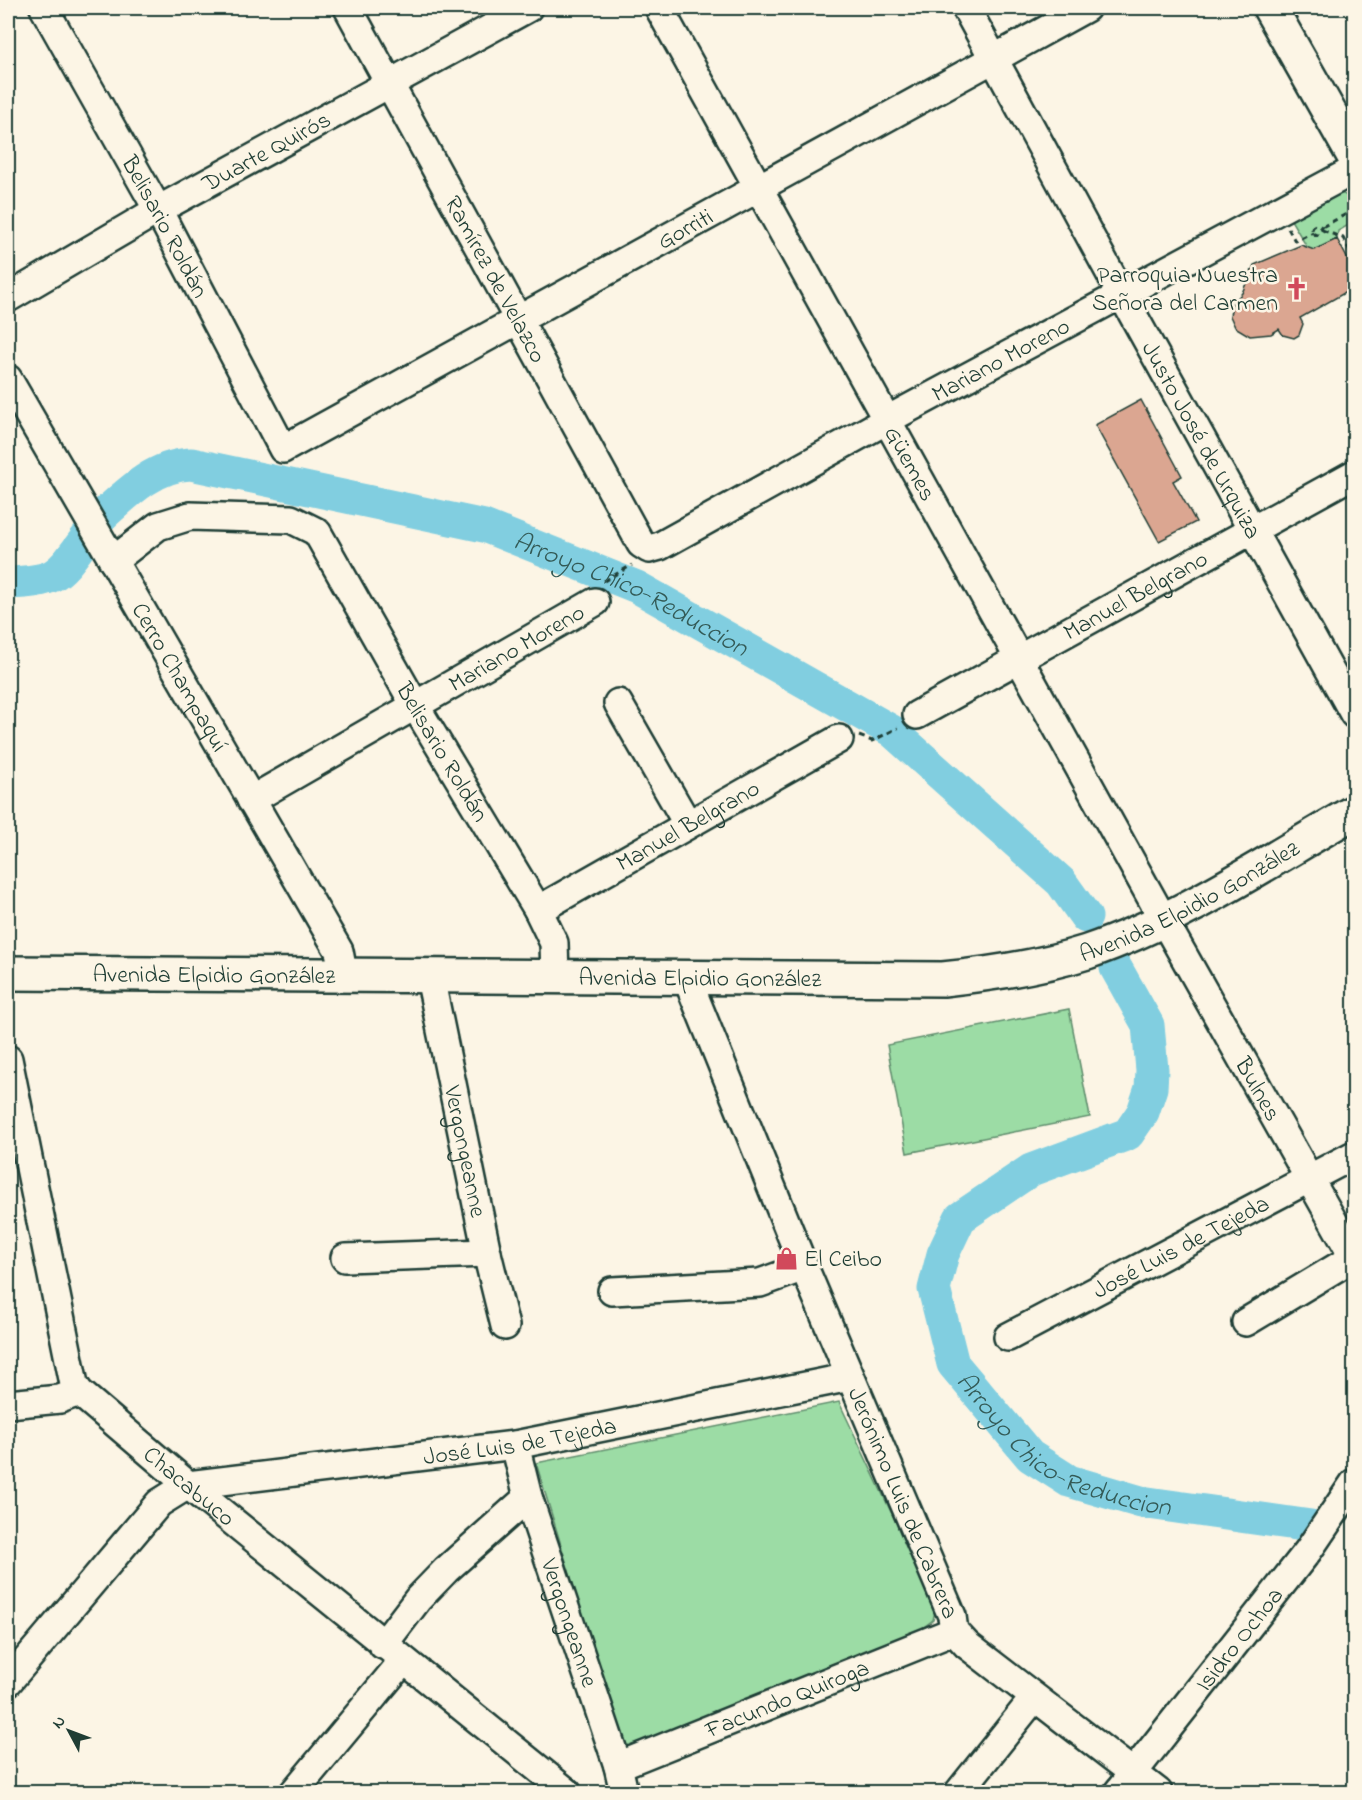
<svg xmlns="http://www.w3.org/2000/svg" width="1362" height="1800" viewBox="0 0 1362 1800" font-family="'Indie Flower',sans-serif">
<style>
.green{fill:#9cdca5;stroke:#5e8c6c;stroke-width:1.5}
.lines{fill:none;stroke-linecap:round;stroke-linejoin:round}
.river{stroke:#81cee0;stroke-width:33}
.building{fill:#dba691;stroke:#1f3d34;stroke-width:1.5}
.minor-casing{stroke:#1f3d34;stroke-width:32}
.major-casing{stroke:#1f3d34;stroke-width:38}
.path{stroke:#1f3d34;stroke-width:3;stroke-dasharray:6 4.5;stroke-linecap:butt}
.minor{stroke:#fcf5e5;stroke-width:27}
.major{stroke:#fcf5e5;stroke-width:33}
.labels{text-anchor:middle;stroke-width:5;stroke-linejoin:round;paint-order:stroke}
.street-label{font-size:24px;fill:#1f3d34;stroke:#fcf5e5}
.poi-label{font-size:24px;fill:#1f3d34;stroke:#fcf5e5;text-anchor:end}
.water-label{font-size:26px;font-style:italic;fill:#335a56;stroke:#fcf5e5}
</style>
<rect width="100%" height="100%" fill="#fcf5e5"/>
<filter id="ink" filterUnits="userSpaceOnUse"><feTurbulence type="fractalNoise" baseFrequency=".0167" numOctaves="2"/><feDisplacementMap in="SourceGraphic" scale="12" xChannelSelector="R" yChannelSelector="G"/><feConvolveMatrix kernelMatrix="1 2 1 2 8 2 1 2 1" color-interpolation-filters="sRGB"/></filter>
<g filter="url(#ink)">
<!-- green -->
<path class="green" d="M1341 193C1355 198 1354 208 1354 222L1338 231 1337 239 1325 245 1326 248H1317L1316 254 1308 249 1291 220Z
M1069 1009 1090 1117 907 1153 887 1045Z
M839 1402 936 1607 933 1620 921 1629 625 1755 536 1463Z"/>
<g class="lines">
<!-- river -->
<g class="river">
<path id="s1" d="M102 516C127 493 155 465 191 464L484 526 637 587 892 731 1061 882 1086 917"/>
<path d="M8 583C57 581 57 577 86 538"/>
<path id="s2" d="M1116 968 1148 1025 1152 1070 1151 1088 1143 1112 1128 1134 1031 1170 960 1218 943 1254 934 1289 953 1364 1030 1456 1069 1481 1141 1502 1311 1526"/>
</g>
</g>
<!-- building -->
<path class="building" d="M1337 239 1354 271V284L1348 287 1346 292 1300 318 1303 324 1299 335 1294 338 1283 335 1279 329 1271 334 1250 336 1235 327 1230 316 1232 304 1242 293 1254 265 1301 245 1314 250Z
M1141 400 1182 476 1173 481 1196 522 1159 541 1095 425Z"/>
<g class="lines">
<defs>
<g id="minor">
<path id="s3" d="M44 8 158 210 283 449 1086 8"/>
<path id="s4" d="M348 8 641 544 649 549 660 546 887 420 1354 170"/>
<path id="s5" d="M659 8 1163 919 1354 1258"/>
<path id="s6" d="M966 8 1122 295 1354 714"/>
<path id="s7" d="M8 298 158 210 528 8"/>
<path id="s8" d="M8 379 339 951 344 977"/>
<path id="s9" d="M113 561 158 526 190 516 291 519 317 532 416 707 538 910 554 943 555 976"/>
<path d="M618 703 687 823"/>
<path id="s10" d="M917 715 1354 474"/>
<path id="s11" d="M251 800 595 602"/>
<path id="s12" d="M538 910 839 739"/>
<path id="s13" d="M686 976 804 1267 952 1616 954 1631 967 1645 1158 1792"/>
<path id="s14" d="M430 977 487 1253 505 1326"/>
<path id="s15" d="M8 1059 74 1384 79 1392 188 1485 567 1792"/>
<path d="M345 1258 487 1253"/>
<path d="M612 1291 760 1283 804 1267"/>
<path d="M1246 1322 1354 1257"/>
<path id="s16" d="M1008 1337 1354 1155"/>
<path d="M8 1404 60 1399 79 1392"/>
<path id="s17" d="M515 1445 528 1497 618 1766 624 1792"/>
<path d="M383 1645 418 1599 446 1570 528 1497"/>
<path id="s18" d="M8 1682 159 1503 188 1485 515 1445 850 1377"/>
<path id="s19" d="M618 1766 954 1631"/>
<path d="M294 1792 403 1661"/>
<path d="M959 1792 1034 1698"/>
<path id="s20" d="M1118 1792 1308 1551 1354 1483"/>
</g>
<g id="major">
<path d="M1270 8 1354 156"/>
<path id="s21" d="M8 973 943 979C991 974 1040 967 1087 952 1181 920 1268 861 1354 812"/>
</g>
</defs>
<!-- minor casing -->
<use href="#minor" class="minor-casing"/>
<!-- major casing -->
<use href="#major" class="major-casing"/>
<!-- path -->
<path class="path" d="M1312 230a5 5 0 1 1 10 0a5 5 0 1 1-10 0Z
M1322 227 1354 210
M1288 228 1295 241 1313 232
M1322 230 1343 238 1354 258 1349 262
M604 581 632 565
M859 736 872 741 898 728"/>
<!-- minor -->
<use href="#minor" class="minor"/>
<!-- major -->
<use href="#major" class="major"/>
</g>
</g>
<!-- icons -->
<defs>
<symbol id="church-bare" viewBox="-9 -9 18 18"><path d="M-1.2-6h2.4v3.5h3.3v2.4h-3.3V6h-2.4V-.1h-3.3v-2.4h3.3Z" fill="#d1495b" stroke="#fcf5e5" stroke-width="2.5" paint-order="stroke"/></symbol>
<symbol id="shop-bare" viewBox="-9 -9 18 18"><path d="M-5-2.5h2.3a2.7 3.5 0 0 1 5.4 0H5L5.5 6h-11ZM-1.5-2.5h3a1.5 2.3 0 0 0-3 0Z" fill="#d1495b" stroke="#fcf5e5" stroke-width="2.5" paint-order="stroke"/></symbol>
</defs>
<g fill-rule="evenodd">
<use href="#church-bare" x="1280" y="272" width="33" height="33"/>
<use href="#shop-bare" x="770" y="1242" width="33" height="33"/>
</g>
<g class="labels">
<!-- street labels -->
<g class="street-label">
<text dy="8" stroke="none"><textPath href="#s7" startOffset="297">Duarte Quirós</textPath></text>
<text dy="8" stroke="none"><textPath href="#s3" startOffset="250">Belisario Roldán</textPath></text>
<text dy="8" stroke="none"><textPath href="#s3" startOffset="960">Gorriti</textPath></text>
<text dy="8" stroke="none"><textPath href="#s4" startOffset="309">Ramírez de Velazco</textPath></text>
<text dy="8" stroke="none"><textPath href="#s4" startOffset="1020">Mariano Moreno</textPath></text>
<text dy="8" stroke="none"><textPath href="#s6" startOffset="492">Justo José de Urquiza</textPath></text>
<text dy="8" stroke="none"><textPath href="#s5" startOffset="520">Güemes</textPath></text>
<text dy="8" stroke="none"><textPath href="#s10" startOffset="249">Manuel Belgrano</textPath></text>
<text dy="8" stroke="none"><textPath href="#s11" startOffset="306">Mariano Moreno</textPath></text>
<text dy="8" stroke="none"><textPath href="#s8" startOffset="344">Cerro Champaquí</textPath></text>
<text dy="8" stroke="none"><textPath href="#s9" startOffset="474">Belisario Roldán</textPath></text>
<text dy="8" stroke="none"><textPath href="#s12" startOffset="172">Manuel Belgrano</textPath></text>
<text dy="8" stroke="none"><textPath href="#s21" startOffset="1196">Avenida Elpidio González</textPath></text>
<text dy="8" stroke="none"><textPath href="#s21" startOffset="206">Avenida Elpidio González</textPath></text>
<text dy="8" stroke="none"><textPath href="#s21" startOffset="692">Avenida Elpidio González</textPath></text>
<text dy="8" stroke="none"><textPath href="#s5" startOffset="1236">Bulnes</textPath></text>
<text dy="8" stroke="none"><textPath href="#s14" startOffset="178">Vergongeanne</textPath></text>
<text dy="8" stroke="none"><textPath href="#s16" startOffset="195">José Luis de Tejeda</textPath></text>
<text dy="8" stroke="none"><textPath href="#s18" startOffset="603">José Luis de Tejeda</textPath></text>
<text dy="8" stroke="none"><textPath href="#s15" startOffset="486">Chacabuco</textPath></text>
<text dy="8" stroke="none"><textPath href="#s13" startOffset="570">Jerónimo Luis de Cabrera</textPath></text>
<text dy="8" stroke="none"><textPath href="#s17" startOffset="186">Vergongeanne</textPath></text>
<text dy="8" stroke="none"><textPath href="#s20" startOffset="195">Isidro Ochoa</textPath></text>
<text dy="8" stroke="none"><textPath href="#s19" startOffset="182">Facundo Quiroga</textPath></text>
</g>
<!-- poi labels -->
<g class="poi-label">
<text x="1278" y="282">Parroquia Nuestra<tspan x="1278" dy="28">Señora del Carmen</tspan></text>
<text x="804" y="1266" text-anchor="start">El Ceibo</text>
</g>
<!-- water labels -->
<g class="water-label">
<text dy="9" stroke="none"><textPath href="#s1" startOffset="567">Arroyo Chico-Reduccion</textPath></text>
<text dy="9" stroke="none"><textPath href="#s2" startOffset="666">Arroyo Chico-Reduccion</textPath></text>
</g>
</g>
<!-- margin -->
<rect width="1362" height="1800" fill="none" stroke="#fcf5e5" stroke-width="30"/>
<rect x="15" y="15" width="1332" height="1770" fill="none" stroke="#1f3d34" stroke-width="2" filter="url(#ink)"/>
<!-- north arrow -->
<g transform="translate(69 1731) rotate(311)" stroke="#fcf5e5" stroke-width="4.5" paint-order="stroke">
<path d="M0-4.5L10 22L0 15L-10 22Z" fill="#1f3d34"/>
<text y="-9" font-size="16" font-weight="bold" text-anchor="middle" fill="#1f3d34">N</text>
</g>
</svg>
